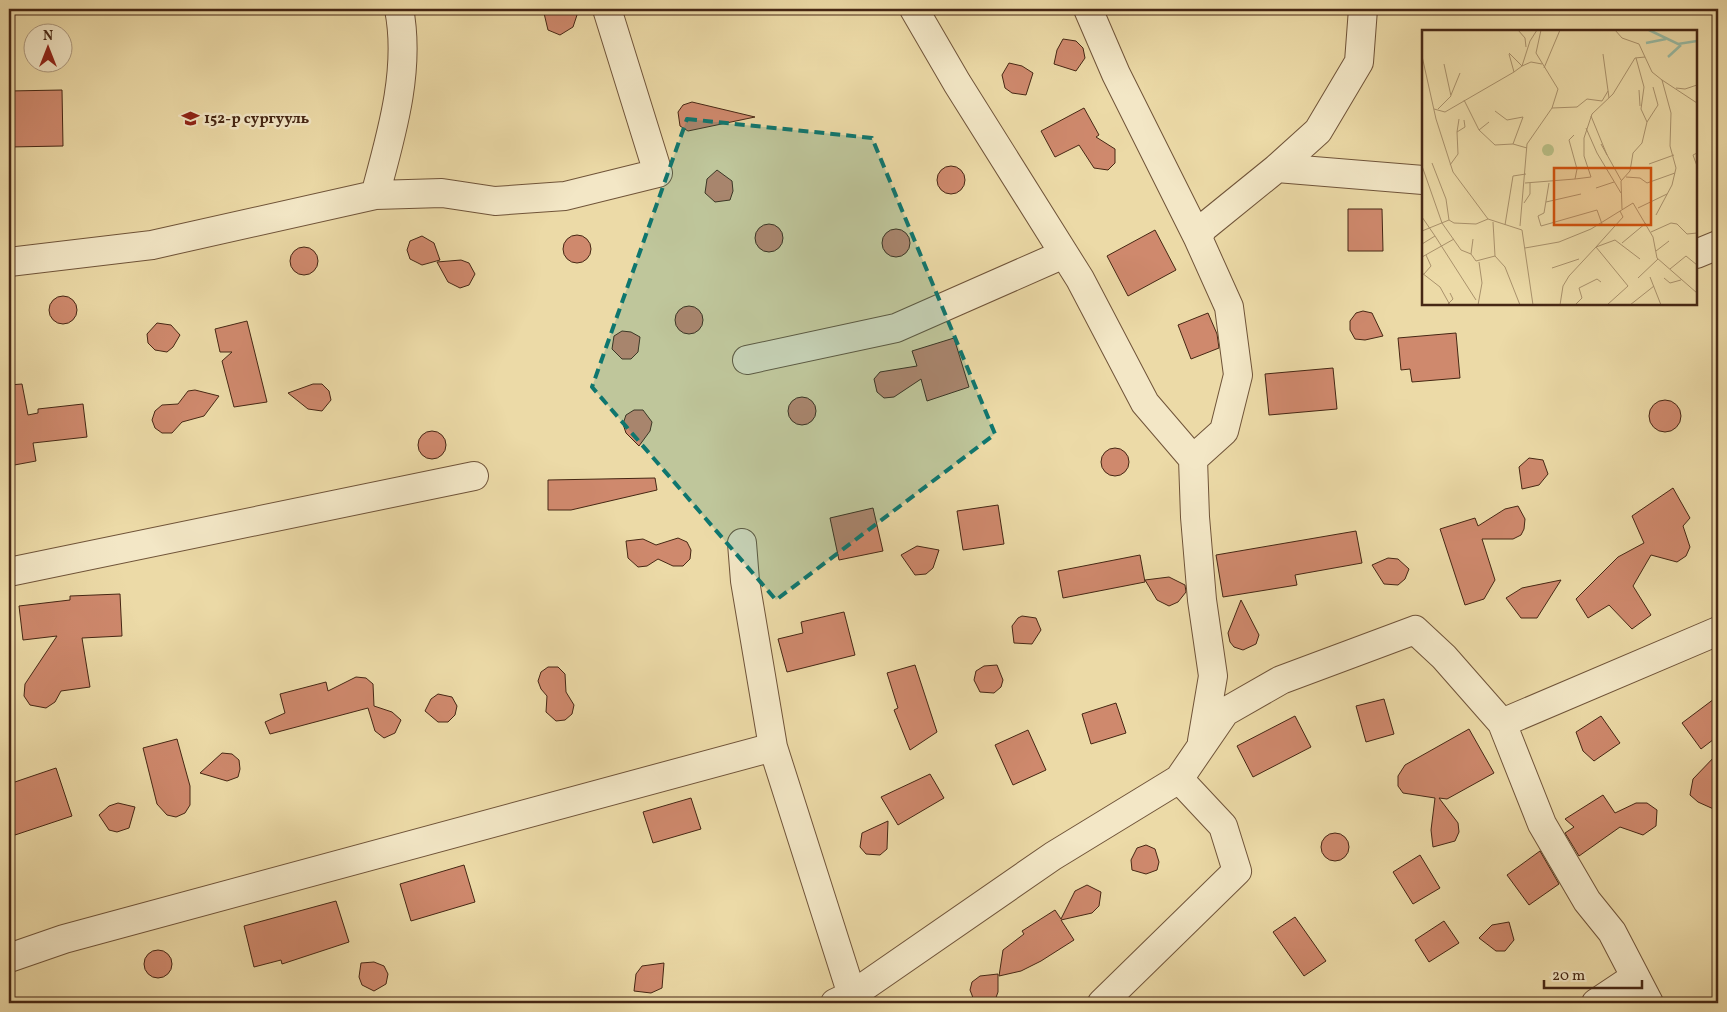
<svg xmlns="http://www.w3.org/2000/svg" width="1727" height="1012" viewBox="0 0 1727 1012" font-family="Vollkorn,serif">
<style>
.building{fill:#cf896d;stroke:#462714}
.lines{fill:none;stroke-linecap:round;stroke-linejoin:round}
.street-casing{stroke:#705439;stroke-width:30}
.street{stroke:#f3e7c6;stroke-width:28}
.marked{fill:#0f766e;fill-opacity:0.2;stroke:#0f766e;stroke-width:4;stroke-dasharray:10 6;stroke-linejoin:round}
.labels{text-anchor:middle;stroke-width:5;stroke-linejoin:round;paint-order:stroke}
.poi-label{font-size:15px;font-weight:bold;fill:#462714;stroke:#f3e7c6;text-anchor:start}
.inset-river{fill:none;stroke:#99bba4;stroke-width:2.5}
.inset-road{fill:none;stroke:#aa926c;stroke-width:1}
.view{fill:#d0520d;fill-opacity:0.15;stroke:#d0520d;stroke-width:2.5}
.inset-edge{fill:none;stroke:#462714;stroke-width:2.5}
</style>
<rect width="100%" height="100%" fill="#ecdaa7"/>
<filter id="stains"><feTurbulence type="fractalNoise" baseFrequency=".004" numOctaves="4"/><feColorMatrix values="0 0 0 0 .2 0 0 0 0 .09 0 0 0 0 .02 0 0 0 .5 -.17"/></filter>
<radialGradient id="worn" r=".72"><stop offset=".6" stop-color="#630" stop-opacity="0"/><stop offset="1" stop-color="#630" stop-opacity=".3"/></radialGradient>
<!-- building -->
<path class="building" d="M543 9H579L573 27 560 35 548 30Z
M1063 39 1076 41 1083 48 1085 58 1076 71 1054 64 1057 50Z
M1009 63 1022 66 1033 73 1026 95 1012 93 1005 88 1002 75Z
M62 90 63 146 9 147V91Z
M692 102 755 117 688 131 680 126 678 112 683 105Z
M1084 108 1099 135 1096 137 1115 149V163L1108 170 1094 168 1079 145 1055 157 1041 131Z
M937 180a14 14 0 1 1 28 0a14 14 0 1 1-28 0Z
M717 170 732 181 733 191 730 200 715 202 705 193 707 179Z
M1348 209H1382L1383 251H1348Z
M755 238a14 14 0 1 1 28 0a14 14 0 1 1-28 0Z
M882 243a14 14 0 1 1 28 0a14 14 0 1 1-28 0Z
M1155 230 1176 270 1128 296 1107 256Z
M563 249a14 14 0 1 1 28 0a14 14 0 1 1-28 0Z
M422 236 434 243 440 260 422 265 410 259 407 250 410 241Z
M290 261a14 14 0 1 1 28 0a14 14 0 1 1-28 0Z
M461 260 469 263 475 274 469 285 460 288 448 282 437 262Z
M49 310a14 14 0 1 1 28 0a14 14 0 1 1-28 0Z
M675 320a14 14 0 1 1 28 0a14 14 0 1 1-28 0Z
M1363 311 1372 313 1383 336 1365 340 1355 339 1350 330V321L1356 313Z
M1208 313 1217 334 1219 348 1191 359 1178 325Z
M247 321 267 402 234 407 222 361 232 352H220L215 329Z
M157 323 171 325 180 335 173 347 167 352 155 350 148 343 147 334Z
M622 331 631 332 640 337 638 352 631 359H622L612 349 614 336Z
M1456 333 1460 378 1412 382 1410 369 1401 370 1398 338Z
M954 338 969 387 927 401 921 379 894 397 884 398 877 392 874 379 880 372 917 366 912 351Z
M1333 368 1337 409 1269 415 1265 374Z
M22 384 28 415 38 413V409L83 404 87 437 33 443 36 461 9 466V385Z
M313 384H322L329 391 331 400 322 411 308 409 288 393Z
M195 390 219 396 204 416 182 422 172 433H162L155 428 152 420 155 411 162 405 178 404 188 391Z
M788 411a14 14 0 1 1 28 0a14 14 0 1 1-28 0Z
M1649 416a16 16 0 1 1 32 0a16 16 0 1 1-32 0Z
M634 410H643L652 422 650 431 639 446 626 433 623 424 626 415Z
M418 445a14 14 0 1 1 28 0a14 14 0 1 1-28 0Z
M1101 462a14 14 0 1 1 28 0a14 14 0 1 1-28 0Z
M1529 458 1543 460 1548 474 1539 485 1522 489 1519 467Z
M655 478 657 490 571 510H548V480Z
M1673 488 1690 518 1683 526 1690 547 1686 556 1677 562 1651 555 1633 586 1651 615 1632 629 1609 605 1588 618 1576 599 1618 557 1644 543 1632 516Z
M998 505 1004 544 963 550 957 511Z
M1518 506 1525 519 1524 529 1521 535 1513 539H1482L1495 580 1484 599 1465 605 1440 529 1475 518 1478 526 1505 509Z
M873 508 883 551 839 560 830 518Z
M1356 531 1362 563 1295 575 1297 585 1223 597 1216 555Z
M678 538 687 542 691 550 690 559 683 566H673L658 559 647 566 638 567 628 558 626 541 643 539 656 545Z
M917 546 939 550 933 568 926 574 915 575 901 555Z
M1140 555 1145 582 1063 598 1058 571Z
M1388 558 1398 559 1409 569 1405 579 1398 585 1384 584 1372 565Z
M1169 577 1185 585 1186 592 1178 602 1169 606 1157 600 1145 580Z
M1561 580 1537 618H1521L1506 598 1522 588Z
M120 594 122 636 82 638 90 687 61 691 55 702 46 708 30 705 24 696 25 684 57 636 23 640 19 606 70 600V596Z
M1241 600 1259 635 1256 644 1243 650 1234 647 1230 642 1228 633Z
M844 612 855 655 787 672 778 639 803 633 801 622Z
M1022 616 1036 618 1041 630 1032 644 1014 643 1012 626 1018 618Z
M915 665 937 732 910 750 894 710 898 708 887 673Z
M997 665 1003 680 1001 687 994 693 980 692 974 680 976 671 984 666Z
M548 667H558L565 674 566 692 574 705 572 714 565 720 556 721 546 712 547 696 541 689 538 681 541 672Z
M356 677 366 678 373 684 374 706 392 712 401 720 395 733 384 738 375 731 368 708 270 734 265 722 285 713 280 694 326 682 328 691Z
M438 694 452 697 457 706 455 715 448 722H438L425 711 431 699Z
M1718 696V736L1701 749 1682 723Z
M1384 699 1394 734 1366 742 1356 706Z
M1116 703 1126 733 1091 744 1082 714Z
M1295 716 1311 747 1253 777 1237 746Z
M1601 716 1620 743 1594 761 1583 751 1576 732Z
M1469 729 1494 773 1447 799 1439 798 1458 823 1459 832 1455 841 1433 847 1431 830 1435 798 1403 793 1398 786V776L1405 765Z
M1028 730 1046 770 1013 785 995 745Z
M177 739 190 786V805L185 813 176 817 167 815 157 804 143 748Z
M222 753 232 754 239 760 240 769 238 777 227 781 200 773Z
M1718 753V811L1698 802 1690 795 1693 779Z
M56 768 72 816 15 835 9 816V784Z
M930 774 944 798 898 825 881 797Z
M1603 795 1615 813 1636 803H1647L1657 810 1656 826 1643 835 1620 827 1579 856 1565 833 1574 827 1565 819Z
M691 798 701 829 653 843 643 812Z
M118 803 135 807 129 828 117 832 109 830 99 815 109 806Z
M888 821 887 849 880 855 866 854 860 847 862 833Z
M1321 847a14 14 0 1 1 28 0a14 14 0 1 1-28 0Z
M1146 845 1155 849 1159 862 1157 870 1146 874 1132 870 1131 860 1137 848Z
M1540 851 1559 884 1529 905 1507 875Z
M1420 855 1440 888 1413 904 1393 872Z
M464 865 475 902 411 921 400 884Z
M1087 885 1101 892 1099 906 1092 913 1061 920 1074 940 1041 961 1021 971 999 976 1003 950 1024 934 1022 931 1055 910 1061 919 1075 891Z
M336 901 349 942 282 964 281 960 254 967 244 926Z
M1295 917 1326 961 1304 976 1273 932Z
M1444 921 1459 943 1429 962 1415 940Z
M1509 922 1514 940 1505 951H1496L1479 938 1492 925Z
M144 964a14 14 0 1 1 28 0a14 14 0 1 1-28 0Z
M374 962 384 966 388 974 386 984 374 991 362 985 359 977 361 963Z
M664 963 662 988 651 993 634 991 636 974 642 966Z
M998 974V992L994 1003H975L970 990 972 982 980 976Z"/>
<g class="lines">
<defs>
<path id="street" d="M914 9 957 83 1080 279 1145 403 1193 459
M1088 9 1116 74 1198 238
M1277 168 1423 180
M375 195 442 193 495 201 565 196 658 173 607 9
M1696 254 1718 245
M9 262 152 245 375 195C391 136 411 70 399 9
M747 360 896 328 1064 254
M742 543 745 581 773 747
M9 572 474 476
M1502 723 1718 631
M1202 741 1213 676 1202 600 1195 517 1193 459 1224 431 1238 375 1229 307 1198 238 1203 228 1277 168 1318 131 1359 62 1363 9
M9 958 64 939 773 747 852 995
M835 1003 852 995 1053 856 1179 779 1225 712 1281 680 1415 630 1444 657 1502 723 1542 824 1587 901 1612 932 1649 1003
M1102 1003 1237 871 1223 826 1179 779
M1596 1003 1635 977"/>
</defs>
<!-- street casing -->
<use href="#street" class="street-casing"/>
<!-- street -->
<use href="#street" class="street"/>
</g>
<!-- marked area -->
<path class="marked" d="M687 119 872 138 995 434 776 600 592 387Z"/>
<!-- icons -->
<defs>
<symbol id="school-bare" viewBox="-9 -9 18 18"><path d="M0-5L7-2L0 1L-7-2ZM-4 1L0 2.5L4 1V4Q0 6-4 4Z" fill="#8f2418" stroke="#f3e7c6" stroke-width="2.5" paint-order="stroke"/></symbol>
</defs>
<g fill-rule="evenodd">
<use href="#school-bare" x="178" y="106" width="25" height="25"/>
</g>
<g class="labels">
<!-- poi labels -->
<g class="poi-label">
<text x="204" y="123">152-р сургууль</text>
</g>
</g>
<!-- overview -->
<g transform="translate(1422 30)">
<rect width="275" height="275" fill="#ecdaa7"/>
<path d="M120 120a6 6 0 1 1 12 0a6 6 0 1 1-12 0Z" fill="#b9bf86"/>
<path class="inset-river" d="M227 0 256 14 275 11M224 13 244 9M246 27 259 15"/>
<path class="inset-road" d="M96 0 103 8 104 17M193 0 200 8 217 14 223 27M87 23 100 36 109 32 120 34M87 24 92 42M181 24 187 68M0 26 14 89 31 142 66 189 100 200 111 275M214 28 222 57 219 79 225 92M122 38 138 0M254 58 263 59 275 55M217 60 218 76M29 65 38 43M42 70 57 100M130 78 155 77 165 69 180 71 186 61M12 79 23 82 92 42 100 36 108 11 115 0M16 79 29 66 22 34M73 81 85 90 101 87 91 114M169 86 185 125M37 89 35 102 43 97 42 90M67 92 57 100 73 115 91 114 105 118M164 98 175 123 199 163M179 114 199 150M275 123 271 125 275 136M10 133 24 169 27 190 32 193 54 194 66 189M227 134 252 125M28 135 36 124 35 102M0 136 20 193 39 220 49 224 54 231 73 226 71 192M204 147 218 148 225 153 253 143M153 149 169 147 162 126V108L170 84 191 64 213 28 223 27 230 42 240 50 275 73M103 153 153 149 155 139 147 110 152 105M127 153 122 183 116 186 119 196 175 180 180 194M174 158 192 152M124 172 159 164M102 173 108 164V153M216 178 245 164M200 179 199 151 208 141 211 123 220 113 225 92 236 75 231 57M234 185 250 155 254 138 248 116 249 83 240 50M0 187 13 206 0 214M83 195 91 146 104 144M98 196 105 114 130 78 136 59 114 23 119 0M0 201 27 190M229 202 249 193 255 194 265 204 275 203M13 206 54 270M200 213 224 193M103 218 137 212 169 199 211 173 231 207 235 228 275 263M234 221 247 211M49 224 51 209M73 226 83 237 98 275M0 227 32 209M130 238 157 229M248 239 264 226 275 235M0 243 18 257 28 275M2 244 9 236 4 225M228 247 239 275M216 248 236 229M242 248 248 253 259 250M25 275 31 269 28 263M56 275 60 253 57 232M138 275 141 256 147 246 174 217 193 210 218 229M153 275 160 268 157 258 175 249 179 252M185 275 206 256 174 217 201 187 198 181M208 275 232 256"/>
<path class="view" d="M132 138H229V195H132Z"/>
<rect width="275" height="275" class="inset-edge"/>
</g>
<!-- margin -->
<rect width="1727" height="1012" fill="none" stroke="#ecdaa7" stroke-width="30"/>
<rect x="10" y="10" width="1707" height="992" fill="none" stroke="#462714" stroke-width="2.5"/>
<rect x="15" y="15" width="1697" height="982" fill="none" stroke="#462714"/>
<!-- north arrow -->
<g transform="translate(48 48)"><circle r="24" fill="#f3e7c6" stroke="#ae9a7f"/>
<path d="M0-4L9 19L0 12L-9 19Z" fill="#8f2418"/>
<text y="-8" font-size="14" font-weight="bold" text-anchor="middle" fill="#462714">N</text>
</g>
<!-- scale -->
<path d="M1544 980v8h98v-8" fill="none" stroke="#462714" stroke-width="2.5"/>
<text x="1552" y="980" font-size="15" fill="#462714" stroke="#f3e7c6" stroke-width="4" paint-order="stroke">20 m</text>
<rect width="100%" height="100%" filter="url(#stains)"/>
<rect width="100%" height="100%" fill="url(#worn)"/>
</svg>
